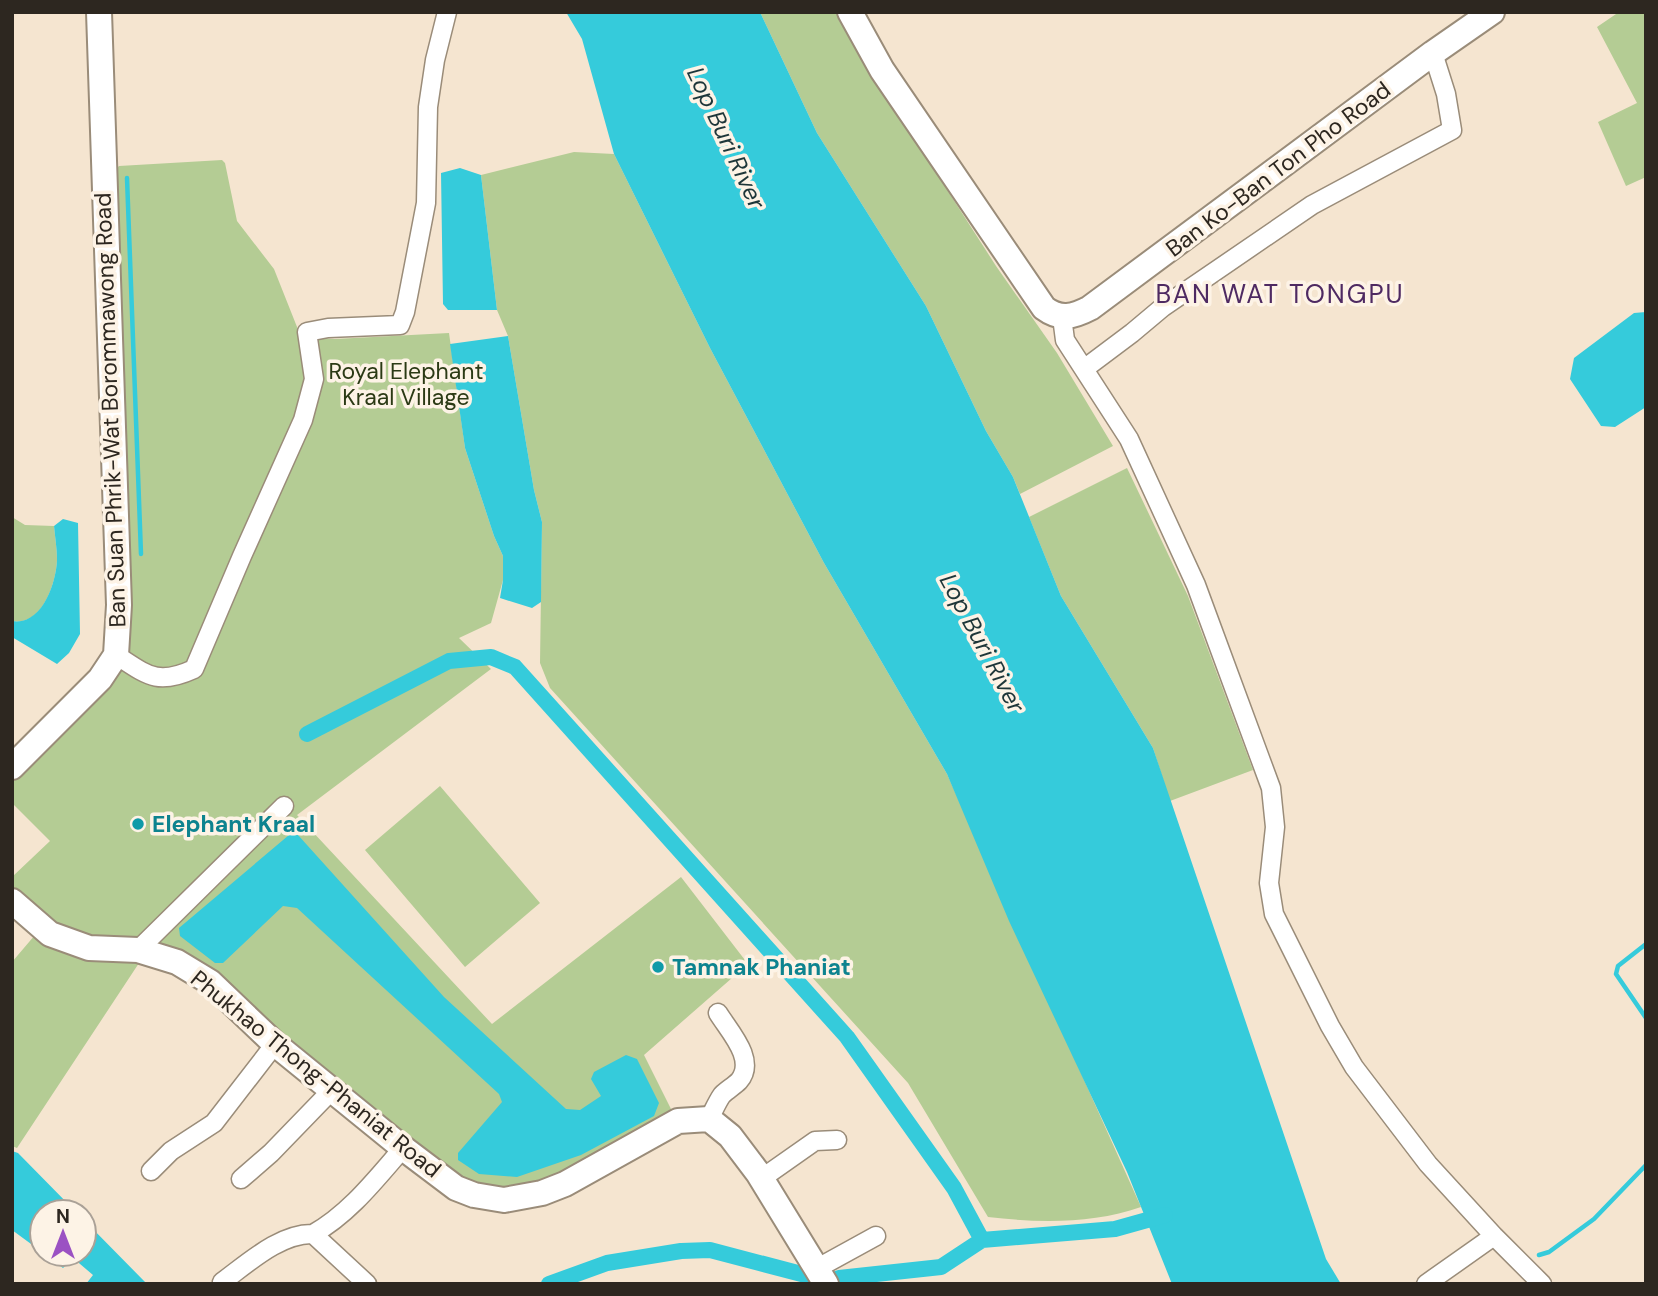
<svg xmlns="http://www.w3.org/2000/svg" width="1658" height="1296" viewBox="0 0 1658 1296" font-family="'DM Sans',sans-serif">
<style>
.green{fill:#b4cc94}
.water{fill:#35cbdb}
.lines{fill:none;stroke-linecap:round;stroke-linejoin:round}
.stream{stroke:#35cbdb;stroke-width:4.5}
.canal{stroke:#35cbdb;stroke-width:16}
.street-casing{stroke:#9a8c79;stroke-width:21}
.secondary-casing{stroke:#9a8c79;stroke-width:28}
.street{stroke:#fff;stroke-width:18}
.secondary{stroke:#fff;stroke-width:24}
.culture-dot{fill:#0f9aa8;stroke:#fdf3e6;stroke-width:2.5}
.labels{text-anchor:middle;stroke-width:7;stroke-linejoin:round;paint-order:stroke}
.street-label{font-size:23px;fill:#2d2720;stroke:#fdf3e6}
.park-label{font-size:23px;fill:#2b3a15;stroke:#fdf3e6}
.culture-label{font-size:23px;font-weight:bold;fill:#0d838f;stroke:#fdf3e6;text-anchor:start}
.water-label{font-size:24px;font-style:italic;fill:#1e3639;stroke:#fdf3e6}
.quarter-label{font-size:26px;letter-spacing:2px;fill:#4e2a62;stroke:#fdf3e6}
</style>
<rect width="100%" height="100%" fill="#f5e5d0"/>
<!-- green -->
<path class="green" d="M760 12H837L858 51 996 266 1057 353 1113 446 1020 494 1013 477 986 431 926 306 817 133Z
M1619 12H1646V177L1626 186 1598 122 1637 103 1597 27Z
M574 152 614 154 710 348 824 563 947 774 1141 1207C1093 1224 1038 1223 988 1217L908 1083 550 688 540 663 542 522 534 490 508 336 497 310 481 175Z
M222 160 225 163 237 221 274 269 301 337 335 339 449 333 465 448 494 536 503 556V580L491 623 459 638 491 669 297 815 492 1024 681 877 748 964 644 1055 674 1115 564 1177 524 1191 463 1183 406 1140 215 978 53 929 12 893V877L50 841 12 803V784L22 768 106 688 114 171 119 166Z
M1127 468 1188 596 1253 770 1170 801 1153 748 1061 596 1029 517Z
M12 517 25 525 54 526C55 537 57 549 57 560 56 583 42 627 12 621Z
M440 786 540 903 465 967 365 850Z
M35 935 141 960 17 1148 12 1146V962Z"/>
<!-- water -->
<path class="water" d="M566 12H760L817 133 926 306 986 431 1013 477 1061 596 1153 748 1326 1259 1341 1284H1172L1127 1172 1009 921 947 774 824 563 710 348 614 154 582 39Z
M460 168 481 175 497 310H448L443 304 441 173Z
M1646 312V407L1615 427 1601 426 1570 379 1574 358 1634 313Z
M508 336 534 490 542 522 541 602 532 608 500 598 503 580V556L494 536 465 448 450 344Z
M63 519 78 523 80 634 69 653 57 664 12 637V621C42 626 56 583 57 560 57 549 55 537 54 526Z
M289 835H298L444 997 566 1109 580 1110 601 1096 591 1079 594 1072 626 1055 637 1059 659 1103 654 1116 581 1155 517 1177 479 1174 458 1160V1153L502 1102 499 1094 297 908 283 906 223 963H215L180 936 179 928Z
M12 1151 18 1153 76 1212H42V1252L12 1230Z
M84 1220 147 1284H86L93 1275 73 1258 63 1268 44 1254H84Z"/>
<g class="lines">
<!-- stream -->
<path class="stream" d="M127 178 141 554
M1646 944 1618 966 1616 974 1646 1018
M1539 1255 1549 1252 1594 1219 1646 1165"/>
<!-- canal -->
<path class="canal" d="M307 734 449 661 491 657 515 667 847 1037 954 1188 982 1240
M839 1278 941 1267 982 1240 1115 1229 1165 1215
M549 1284 607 1263 681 1251 710 1250 813 1277"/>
<defs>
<path id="street" d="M1062 317 1065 340 1129 439 1196 585 1271 788 1275 827 1269 883 1274 914 1330 1026 1354 1067 1428 1164 1494 1236 1542 1284
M1084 369 1132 333 1163 307 1312 205 1452 130 1446 94 1433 53
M116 655C147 675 157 686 194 669L242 556 303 420 314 379 307 332 328 328 400 325 405 312 426 203 428 107 435 60 447 12
M138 950 284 806
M709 1119C713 1112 717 1102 722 1095 727 1090 734 1086 739 1081 757 1060 729 1031 718 1013
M151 1171 171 1151 214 1123 275 1044
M241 1179 271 1153 332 1090
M761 1179 815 1141 837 1140
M313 1234C349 1214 376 1179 403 1148
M816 1269 876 1236
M222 1282C247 1264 280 1233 313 1234L367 1284
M1426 1284 1494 1236"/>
<path id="secondary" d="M850 12 882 70 1044 308C1060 320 1073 317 1090 308L1433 53 1492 12
M12 767 100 679 116 655 119 605 99 12
M12 901 50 934 89 948 138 950 177 962 210 982 275 1044 403 1148 456 1188 474 1195 504 1200 542 1193 565 1184 678 1121 709 1119 730 1136 758 1173 826 1284"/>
</defs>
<!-- street casing -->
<use href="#street" class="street-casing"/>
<!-- secondary casing -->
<use href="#secondary" class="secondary-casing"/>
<!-- street -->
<use href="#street" class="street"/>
<!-- secondary -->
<use href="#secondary" class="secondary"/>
</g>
<!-- markers -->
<g class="culture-dot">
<circle cx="138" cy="824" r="7"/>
<circle cx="658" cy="967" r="7"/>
</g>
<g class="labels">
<!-- street labels -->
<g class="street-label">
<text transform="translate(1278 169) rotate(-37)" y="8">Ban Ko-Ban Ton Pho Road</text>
<text transform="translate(110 410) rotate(-92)" y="8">Ban Suan Phrik-Wat Borommawong Road</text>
<text transform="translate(316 1074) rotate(39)" y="8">Phukhao Thong-Phaniat Road</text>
</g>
<!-- park labels -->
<g class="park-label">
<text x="406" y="379">Royal Elephant<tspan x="406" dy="26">Kraal Village</tspan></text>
</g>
<!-- culture labels -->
<g class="culture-label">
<text x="152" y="832">Elephant Kraal</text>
<text x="672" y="975">Tamnak Phaniat</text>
</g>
<!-- water labels -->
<g class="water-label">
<text transform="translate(726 138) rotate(65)" y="8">Lop Buri River</text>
<text transform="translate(982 643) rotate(62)" y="8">Lop Buri River</text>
</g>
<!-- quarter labels -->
<g class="quarter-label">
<text x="1280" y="303">BAN WAT TONGPU</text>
</g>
</g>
<!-- border -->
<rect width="1658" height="1296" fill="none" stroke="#2d2720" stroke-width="28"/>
<!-- north arrow -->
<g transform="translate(63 1233)"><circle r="33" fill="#fdf3e6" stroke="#aaa197" stroke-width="2"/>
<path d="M0-5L12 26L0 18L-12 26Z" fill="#9b51c3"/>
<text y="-10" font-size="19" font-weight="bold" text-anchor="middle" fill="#2d2720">N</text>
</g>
</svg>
